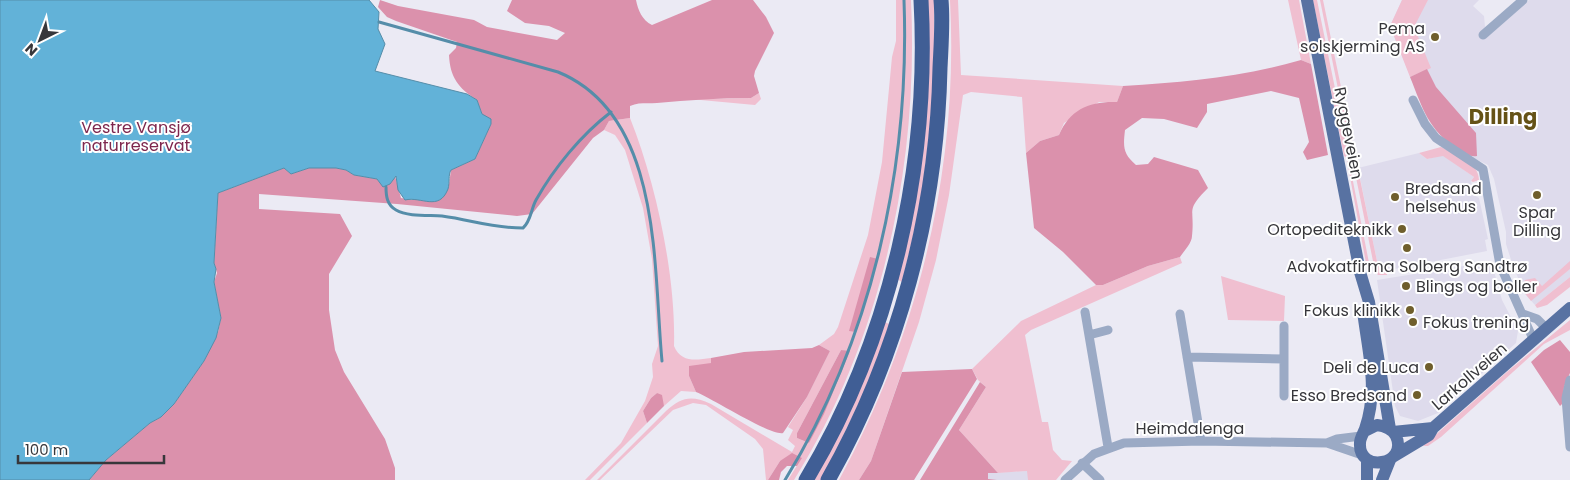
<svg xmlns="http://www.w3.org/2000/svg" width="1570" height="480" viewBox="0 0 1570 480" font-family="Poppins,sans-serif">
<style>
.built{fill:#dedbec}
.green{fill:#f0bfd0;fill-rule:evenodd}
.forest{fill:#db91ac}
.water{fill:#62b2d8;stroke:#558da9}
.lines{fill:none;stroke-linecap:round;stroke-linejoin:round}
.stream{stroke:#558da9;stroke-width:3}
.minor{stroke:#9baac5;stroke-width:9}
.primary{stroke:#5872a2;stroke-width:12}
.motorway{stroke:#405e95;stroke-width:15}
.poi-dot{fill:#6f5e2c;stroke:#fff;stroke-width:2}
.labels{text-anchor:middle;stroke-width:4;stroke-linejoin:round;paint-order:stroke}
.poi-label{font-size:16px;fill:#37373b;stroke:#fff;text-anchor:end}
.park-label{font-size:16px;fill:#7e274e;stroke:#fff}
.street-label{font-size:16px;fill:#37373b;stroke:#fff}
.district-label{font-size:21px;font-weight:bold;fill:#655216;stroke:#fff}
</style>
<rect width="100%" height="100%" fill="#ebeaf4"/>
<!-- built -->
<path class="built" d="M1402 0H1479L1473 6 1484 16 1486 38 1529 0H1570V277L1535 305 1525 294 1513 266 1506 244V232L1494 179 1488 165 1467 155 1427 118 1390 26Z
M1419 153 1427 159 1443 155 1474 177 1471 181 1474 195 1479 198 1488 239 1485 240 1487 251 1384 271 1380 269 1377 261 1358 168Z
M1489 262 1492 264 1502 300 1518 331 1516 343 1438 413 1418 421 1400 416 1395 406 1377 280Z
M1028 471V480H920L988 473Z"/>
<!-- green -->
<path class="green" d="M896 0H911C919 165 882 339 794 480H788L801 459 780 461 768 480H766L763 449 755 439 706 405 693 403 673 410 600 480H597L666 411C682 397 691 395 711 404L792 452 795 446 788 440 793 430 788 427 807 397 830 351 819 345 834 334 838 327 868 235 882 162 892 57 896 41ZM841 350 844 351 809 443 797 438V433Z
M928 0H934V93L921 203 902 282 897 279 929 64Z
M950 0H958L961 75 1123 86 1117 102H1099L1064 123 1059 135 1040 141 1026 153 1022 97 971 92 963 95 949 195 936 260 919 322 871 461 859 480H839C919 333 959 168 950 0Z
M1288 0H1299L1311 64 1301 60Z
M1313 0H1317L1349 157 1347 158 1344 156Z
M1320 0H1323L1377 261 1380 269 1386 270 1387 275H1378L1375 271Z
M1402 0H1428L1414 27 1431 68 1410 77 1390 26Z
M759 93 761 99 755 105 690 99 751 98Z
M630 118C656 183 676 276 674 346 681 363 696 360 711 358V363L689 376 696 392 681 391 664 406 657 393 651 398 643 411 647 423 590 480H585L621 443 645 401 653 377 652 364 658 346 652 259 643 208 625 150 615 135 604 130 609 121Z
M1441 147C1454 154 1479 162 1479 180L1473 182 1471 181 1474 177 1443 156 1427 159 1419 153Z
M1347 161H1349L1371 273 1366 263Z
M1180 257 1182 263 1031 330 1025 335 1042 422H1048L1053 450 1062 460 1072 461 1056 480H1028L1027 471 998 473 959 430 986 387 978 380 972 369 1021 321 1096 285H1103L1148 266Z
M1570 261V269L1531 301 1521 288 1525 280 1535 278 1542 286Z
M1221 276 1285 296 1284 321 1228 320Z
M1570 277V287L1547 305 1537 308 1535 305Z
M1570 320V330L1544 344 1441 437 1428 446H1423L1508 371Z
M885 322 889 324C873 378 847 429 821 480H813Z"/>
<!-- forest -->
<path class="forest" d="M380 0 398 6 474 20 487 27 557 40 565 33 549 26 525 23 507 11 512 0H636C638 10 642 20 652 25L712 0H753L766 17 774 33 755 71 754 76 759 93 751 98C719 98 688 100 657 103 647 104 639 102 630 106V118L609 121 604 130 593 138 532 214 517 216 397 204 259 194V209L340 214 352 236 329 274V310L335 350 344 372 385 439 395 468V480H89L106 460 150 423 161 417 174 404 204 361 218 332 221 318 214 282 217 273 214 263 218 193 284 168 291 174 309 168H336L346 170 354 175 377 179 383 186 390 184 395 176 401 198 412 200 449 184 451 170 475 159 491 124 482 114 477 100C458 88 450 77 449 55L456 48 457 42 396 21 387 17 378 7Z
M1301 60 1311 64 1328 155 1307 160 1303 152 1309 142 1299 98 1271 91 1207 104V112L1197 128 1164 119 1142 118 1125 130C1123 147 1123 154 1136 165L1148 164 1154 157 1198 170 1208 188C1185 211 1195 208 1192 236 1192 243 1184 251 1180 257L1148 266 1103 285H1096L1063 252 1034 228 1026 153 1040 141 1059 135C1070 109 1090 101 1117 102L1123 86C1186 82 1239 78 1301 60Z
M1427 69 1436 87 1476 133 1477 156C1470 157 1465 154 1459 150 1428 130 1423 109 1410 77Z
M870 257 878 259 856 332 849 331Z
M1560 340 1570 352V373L1564 387 1563 403 1560 406 1531 362 1544 350Z
M819 345 830 351 807 397 783 433C771 436 713 399 696 392L689 376V366L711 363V358L744 352 812 348Z
M841 350 850 351 824 414 809 443 797 438V433Z
M972 369 977 379 914 480H859L871 461 902 372Z
M980 382 986 387 959 430 998 473H988V479L997 480H920Z
M657 393 662 395 664 406 647 423 643 411 651 398Z
M792 453 802 458 797 466H787L781 472 779 480H768L780 461Z"/>
<!-- water -->
<path class="water" d="M0 0H369L379 12 378 29 385 44 375 71 467 94 477 100 482 114 491 119V124L475 159 451 170C448 175 450 182 448 189 439 212 421 196 405 200L398 190 396 176 390 184 383 187 377 179 354 175 346 170 336 168H309L291 174 284 168 218 193 214 263 216 269 214 282 221 318 216 338 204 361 174 404 161 417 150 423 106 460 89 480H0Z"/>
<g class="lines">
<!-- stream -->
<path class="stream" d="M379 22 558 72C663 115 653 267 662 361
M386 187C386 196 387 205 396 210 408 217 429 215 442 216 472 220 491 228 523 228 531 221 531 209 536 200 554 168 581 135 611 112
M785 480C873 337 910 166 904 0"/>
<!-- minor -->
<path class="minor" d="M1483 35 1523 0
M1413 100 1425 124 1436 138 1483 169 1500 265 1534 341
M1085 312 1108 447
M1180 314 1201 441
M1523 314 1537 319 1547 329
M1284 326V396
M1089 335 1108 330
M1187 357 1283 359
M1570 380 1566 398 1570 447
M1327 443 1362 455
M1082 463 1100 480
M1065 480 1094 454 1124 443 1201 441 1327 443 1337 439 1361 436"/>
<!-- primary -->
<path class="primary" d="M1307 0 1360 272 1369 302 1390 429
M1363 311C1368 353 1379 388 1365 429 1363 434 1360 438 1360 443 1358 474 1409 465 1396 436 1392 428 1385 426 1377 425L1365 431
M1393 432 1433 428
M1394 456 1429 435 1433 428 1570 308
M1367 460V480
M1382 480 1390 460"/>
<!-- motorway -->
<path class="motorway" d="M806 480C891 339 930 164 921 0
M828 480C899 355 937 211 940 68 941 46 943 22 941 0"/>
</g>
<!-- markers -->
<g class="poi-dot">
<circle cx="1435" cy="37" r="5"/>
<circle cx="1537" cy="195" r="5"/>
<circle cx="1395" cy="197" r="5"/>
<circle cx="1402" cy="229" r="5"/>
<circle cx="1407" cy="248" r="5"/>
<circle cx="1406" cy="286" r="5"/>
<circle cx="1410" cy="310" r="5"/>
<circle cx="1413" cy="322" r="5"/>
<circle cx="1429" cy="367" r="5"/>
<circle cx="1417" cy="395" r="5"/>
</g>
<g class="labels">
<!-- poi labels -->
<g class="poi-label">
<text x="1425" y="34">Pema<tspan x="1425" dy="18">solskjerming AS</tspan></text>
<text x="1405" y="194" text-anchor="start">Bredsand<tspan x="1405" dy="18">helsehus</tspan></text>
<text x="1537" y="218" text-anchor="middle">Spar<tspan x="1537" dy="18">Dilling</tspan></text>
<text x="1392" y="235">Ortopediteknikk</text>
<text x="1407" y="272" text-anchor="middle">Advokatfirma Solberg Sandtrø</text>
<text x="1416" y="292" text-anchor="start">Blings og boller</text>
<text x="1400" y="316">Fokus klinikk</text>
<text x="1423" y="328" text-anchor="start">Fokus trening</text>
<text x="1419" y="373">Deli de Luca</text>
<text x="1407" y="401">Esso Bredsand</text>
</g>
<!-- park labels -->
<g class="park-label">
<text x="136" y="133">Vestre Vansjø<tspan x="136" dy="18">naturreservat</tspan></text>
</g>
<!-- street labels -->
<g class="street-label">
<text transform="translate(1349 133) rotate(79)" y="6">Ryggeveien</text>
<text transform="translate(1469 376) rotate(-41)" y="6">Larkollveien</text>
<text x="1190" y="434">Heimdalenga</text>
</g>
<!-- district labels -->
<g class="district-label">
<text x="1503" y="124">Dilling</text>
</g>
</g>
<!-- north arrow -->
<g transform="translate(40 40) rotate(222)" stroke="#ffffff" stroke-width="4" paint-order="stroke">
<path d="M0-4L9 19L0 12L-9 19Z" fill="#37373b"/>
<text y="-8" font-size="14" font-weight="bold" text-anchor="middle" fill="#37373b">N</text>
</g>
<!-- scale -->
<path d="M18 455v8h146v-8" fill="none" stroke="#37373b" stroke-width="2.5"/>
<text x="25" y="455" font-size="15" fill="#37373b" stroke="#ffffff" stroke-width="4" paint-order="stroke">100 m</text>
</svg>
